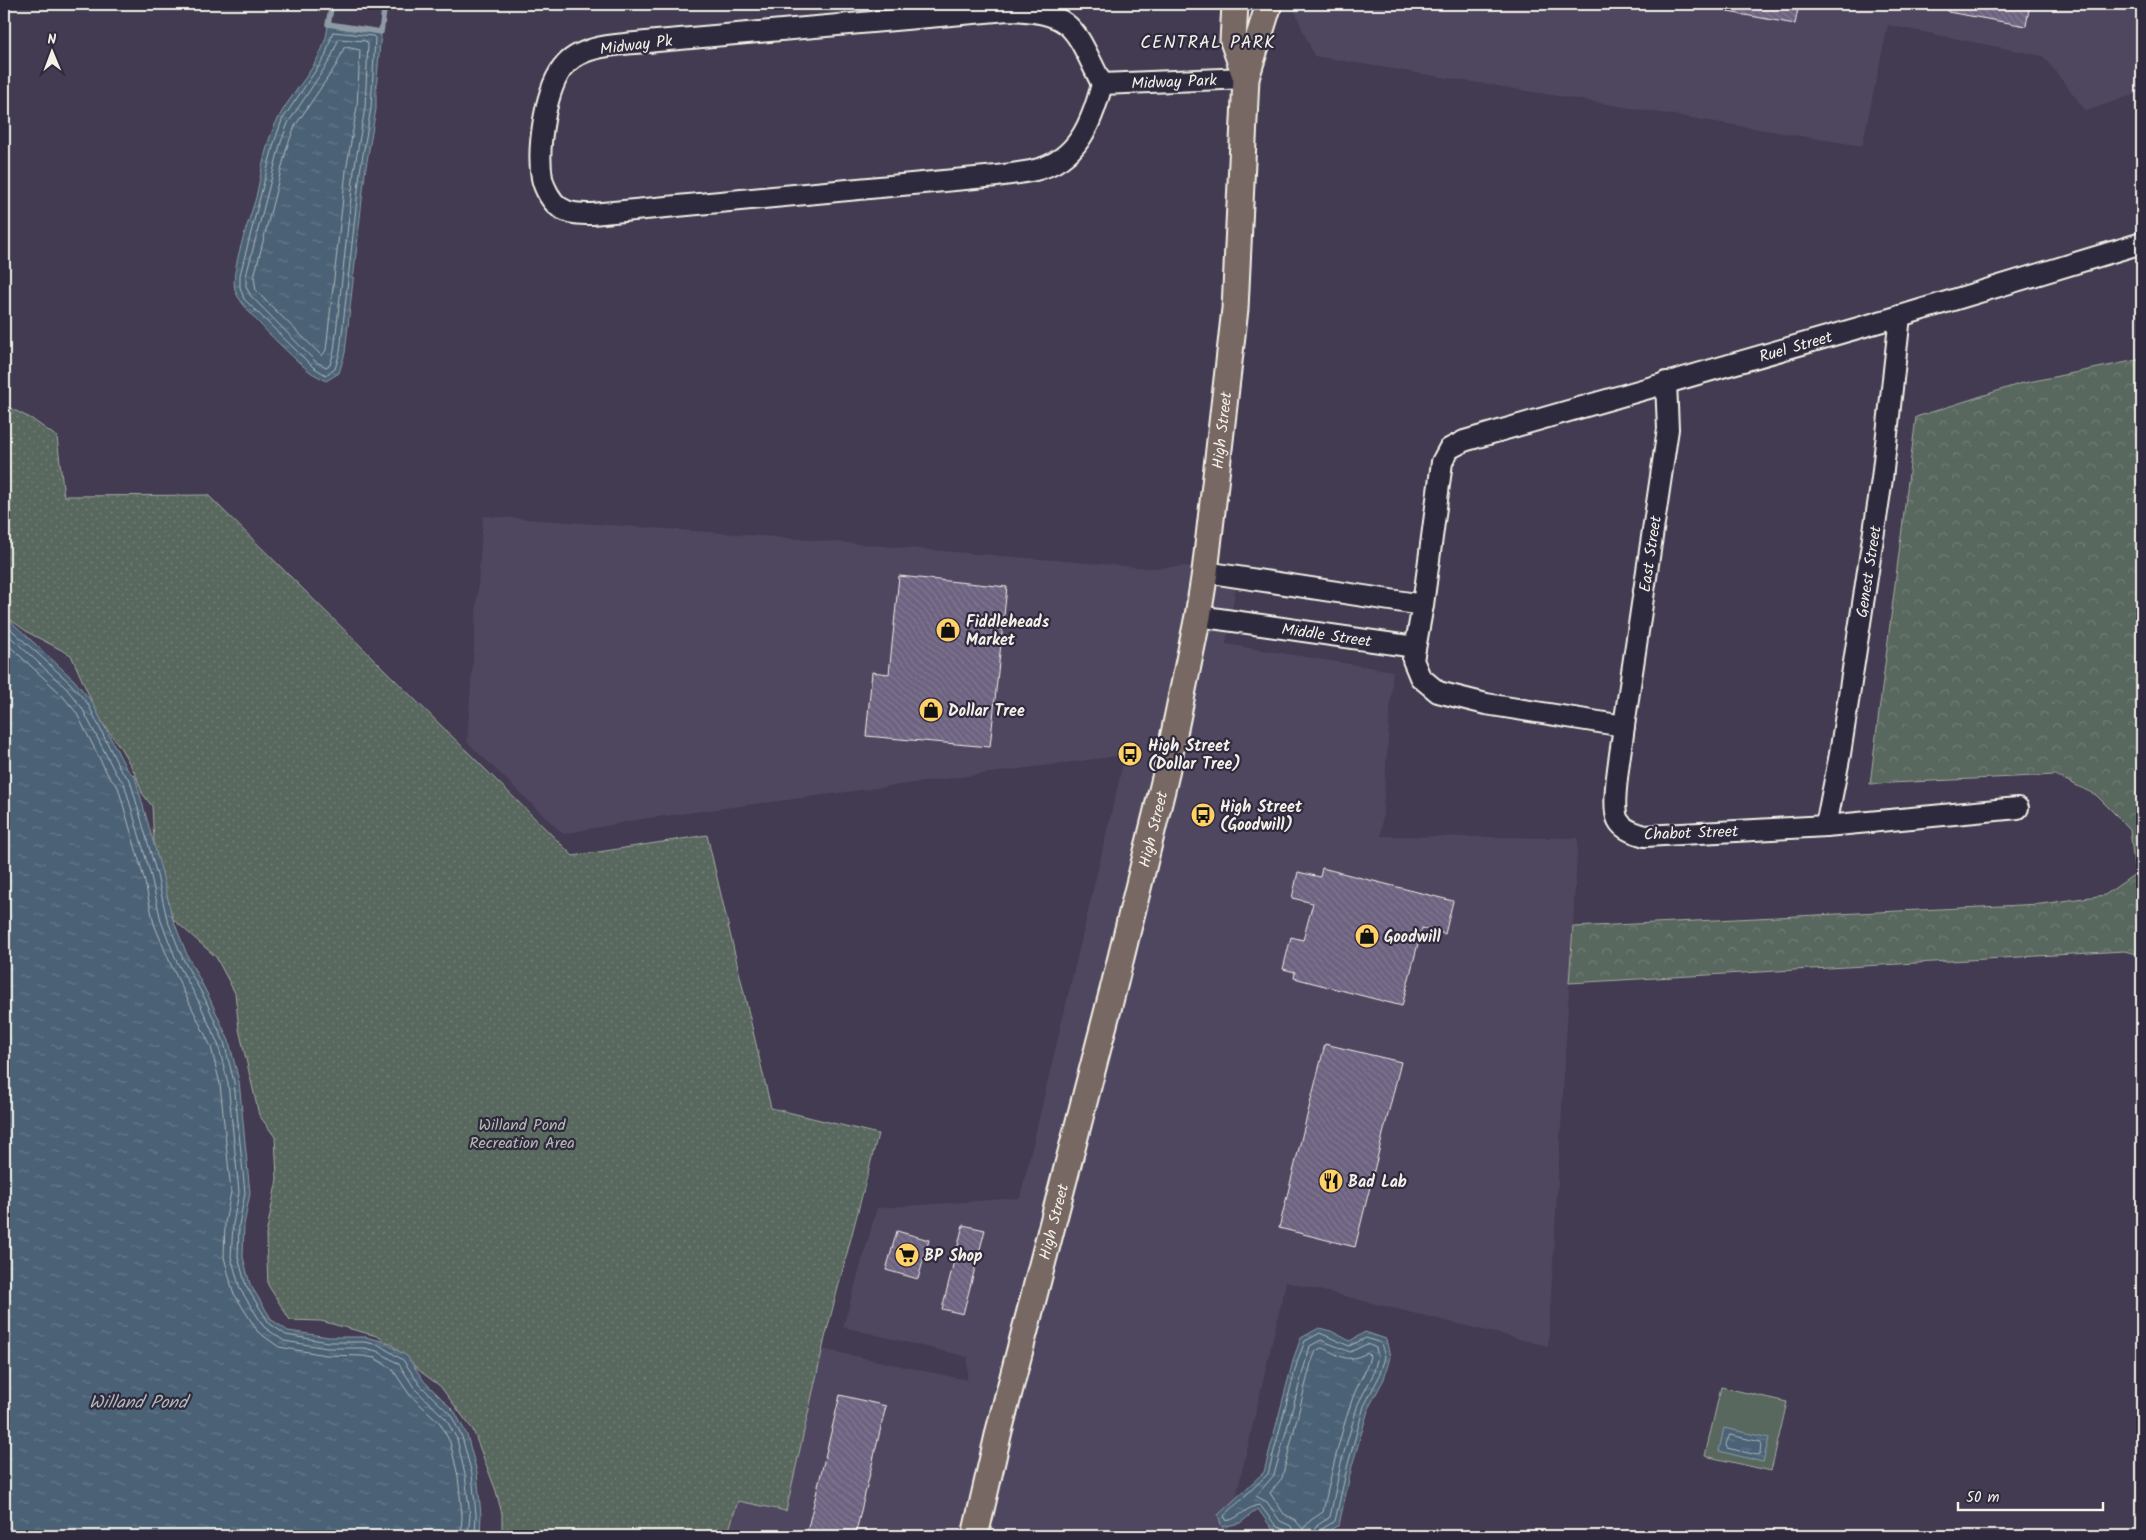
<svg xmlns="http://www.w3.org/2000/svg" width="2146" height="1540" viewBox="0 0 2146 1540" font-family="Kalam,sans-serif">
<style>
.built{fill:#4f475f}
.grass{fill:#59675e;stroke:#a6aca3}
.forest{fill:url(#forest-crowns);stroke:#a6aca3}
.park{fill:url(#park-dots);stroke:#a6aca3}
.water{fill:url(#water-ripples);stroke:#8f9ba4}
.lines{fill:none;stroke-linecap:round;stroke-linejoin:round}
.shore{stroke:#b0b8ba;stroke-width:1}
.stream{stroke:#8f9ba4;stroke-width:5.5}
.building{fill:url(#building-back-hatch);stroke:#f4f1e8}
.minor-casing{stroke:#f4f1e8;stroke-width:24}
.major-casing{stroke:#f4f1e8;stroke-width:29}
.minor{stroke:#2f2a3d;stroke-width:20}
.major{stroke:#776864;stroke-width:25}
.labels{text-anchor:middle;stroke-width:4.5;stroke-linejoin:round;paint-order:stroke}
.street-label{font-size:16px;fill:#f4f1e8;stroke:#2f2a3d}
.poi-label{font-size:16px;font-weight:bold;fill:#f4f1e8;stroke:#2f2a3d;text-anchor:start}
.park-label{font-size:16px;fill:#b6bab1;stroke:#2f2a3d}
.neighbourhood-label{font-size:18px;letter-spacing:1px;fill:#f4f1e8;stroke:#2f2a3d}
.water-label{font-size:18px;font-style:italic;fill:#b0b8ba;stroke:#2f2a3d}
</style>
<defs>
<pattern id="forest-crowns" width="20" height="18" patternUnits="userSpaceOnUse" patternTransform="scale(1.25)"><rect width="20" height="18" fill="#59675e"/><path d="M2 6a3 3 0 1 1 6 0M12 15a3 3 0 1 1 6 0" fill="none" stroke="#717d75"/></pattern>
<pattern id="park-dots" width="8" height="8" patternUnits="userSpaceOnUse" patternTransform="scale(1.25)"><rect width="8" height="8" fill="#59675e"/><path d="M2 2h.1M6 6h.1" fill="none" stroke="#717d75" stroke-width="1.8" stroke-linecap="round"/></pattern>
<pattern id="water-ripples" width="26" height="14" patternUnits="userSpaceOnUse" patternTransform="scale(1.25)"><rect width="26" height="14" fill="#4b6276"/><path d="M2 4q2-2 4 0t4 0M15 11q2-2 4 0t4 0" fill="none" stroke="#66798a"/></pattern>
<pattern id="building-back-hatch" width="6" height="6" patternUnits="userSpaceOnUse" patternTransform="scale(1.25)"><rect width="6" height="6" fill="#6d6280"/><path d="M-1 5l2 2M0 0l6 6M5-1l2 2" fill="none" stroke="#827992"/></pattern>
</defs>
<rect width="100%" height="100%" fill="#423b51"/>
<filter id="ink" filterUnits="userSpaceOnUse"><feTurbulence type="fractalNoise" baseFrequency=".02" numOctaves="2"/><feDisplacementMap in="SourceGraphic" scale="10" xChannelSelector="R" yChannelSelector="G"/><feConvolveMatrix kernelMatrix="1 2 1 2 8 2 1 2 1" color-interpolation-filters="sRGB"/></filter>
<g filter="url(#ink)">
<!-- built -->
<path class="built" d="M1296 4H2142V92L2086 111 2043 56 1888 25 1862 146 1314 56 1295 12Z
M483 516 750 535 1149 568 1240 564 1226 644 1393 671 1381 836 1578 838 1548 1346 1286 1282 1227 1536H727L738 1501 785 1511 822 1349 967 1380 968 1357 843 1327 877 1208 1020 1198 1125 755 642 819 563 834 467 742Z"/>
<!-- grass -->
<path class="grass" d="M1721 1387 1787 1402 1771 1471 1705 1456Z"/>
<!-- forest -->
<path class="forest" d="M2142 359V955L2124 951 1569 983 1573 927 2041 904 2105 895 2135 874 2130 829 2096 795 2055 775 1870 784 1916 417 2019 384Z"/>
<!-- park -->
<path class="park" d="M4 405 32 419 57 437 64 496 208 495 573 856 707 835 771 1108 878 1134 825 1338 786 1511 738 1501 727 1536H502V1514L496 1491 473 1430 440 1386 421 1372 392 1345 377 1336 321 1321 290 1320 268 1285 266 1235 277 1179 275 1137 259 1115 239 1029 235 993 216 957 173 919 153 859 154 841 152 806 142 793 135 773 120 747 99 718 71 655 29 633 4 615Z"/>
<!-- water -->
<path class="water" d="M328 24 381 32 376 90V109L365 173 345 353 339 373 326 381C320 377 314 375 309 371 293 358 240 308 235 290 230 270 250 219 256 197 262 171 265 141 279 117 295 87 326 60 328 24Z
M4 615 74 680 92 702 126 768 135 777 162 873 172 917 188 957 209 997 229 1041 239 1081 250 1193 244 1225 243 1257 250 1284 272 1320 288 1331 329 1337H365L382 1341 407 1356 424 1381 455 1412 467 1435 477 1472 481 1515 480 1536H4Z
M1319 1328 1331 1331 1350 1341 1365 1332 1386 1339 1390 1357 1384 1379 1369 1407 1352 1466 1339 1525 1319 1536H1289L1273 1530 1258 1509 1240 1523 1222 1527 1218 1515 1264 1472 1294 1357 1301 1338Z
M1724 1428 1769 1438 1763 1462 1719 1451Z"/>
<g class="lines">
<!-- shore -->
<path class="shore" d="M333 32 373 36 375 38 371 108 360 172 340 352 335 369 326 375 313 367 244 299 240 287V275L274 143 282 120 325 57Z
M339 39 366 41 368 44 365 108 354 171 334 351 330 365 326 367 316 362 250 295 246 286V276L280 145 288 123 330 60Z
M346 47 360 50 357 107 346 171 326 350 322 356 256 291 254 277 287 147 295 126 337 64 344 48Z
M4 623 70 683 88 704 121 771 130 780 157 875 167 919 183 959 205 999 224 1042 234 1082 245 1193 239 1225 238 1257 246 1286 269 1323 286 1335 328 1342H364L379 1345 403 1360 420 1385 451 1415 462 1437 472 1474 476 1515 475 1536
M4 631 66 688 82 708 116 774 124 783 151 876 161 921 177 962 199 1002 218 1044 228 1083 239 1192 233 1224 231 1257 240 1289 264 1327 284 1341 327 1348H364L377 1351 399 1364 415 1389 446 1419 457 1439 465 1475 470 1515 468 1536
M4 641 60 693 76 712 109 777 118 787 144 878 154 924 171 965 211 1047 220 1084 231 1192 225 1223 224 1257 233 1292 258 1332 279 1347 326 1355 363 1356 375 1358 393 1370 409 1394 440 1423 450 1442 458 1476 462 1515 461 1536
M1322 1348C1343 1356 1345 1364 1367 1353L1370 1356C1366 1373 1356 1386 1351 1403 1339 1439 1331 1475 1323 1512L1311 1520 1303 1529 1295 1520 1284 1514 1270 1493 1282 1478 1311 1363 1316 1351Z
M1730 1435 1761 1442 1760 1454 1757 1455 1727 1448 1726 1445Z
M1288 1536 1287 1531 1276 1526 1260 1505C1249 1505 1240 1518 1227 1521L1224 1516 1268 1474 1298 1359 1305 1341 1320 1333 1349 1346 1366 1338 1381 1343 1385 1357 1379 1377 1364 1406 1348 1464 1335 1521 1320 1530 1318 1536
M1295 1536 1291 1526 1280 1521 1267 1502 1256 1496 1274 1475 1310 1346 1321 1340 1350 1352 1367 1344 1376 1348 1378 1356 1373 1375 1358 1404 1341 1463 1330 1517 1315 1527 1312 1536"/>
<!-- stream -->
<path class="stream" d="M332 4 328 24 381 32 385 4"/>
</g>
<!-- building -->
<path class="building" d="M1729 4H1799L1795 24 1728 12Z
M1949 4H2030L2026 26 1948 12Z
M899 576 1007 587 990 747 866 736 872 672 889 674Z
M1322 868 1453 901 1445 934 1422 928 1402 1006 1294 978 1295 972 1283 969 1291 937 1303 940 1313 903 1292 898 1298 872 1320 877Z
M1325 1044 1401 1062 1355 1247 1279 1228Z
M963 1225 985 1230 963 1314 942 1309Z
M897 1231 929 1240 918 1279 886 1270Z
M840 1395 886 1406 855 1536H806Z"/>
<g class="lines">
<defs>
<g id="minor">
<path d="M1008 10C1075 12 1074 29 1102 84 1092 122 1078 160 1035 170 1023 173 1009 174 997 176L592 214C580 214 569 214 559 207 551 201 544 188 542 178 537 149 545 86 566 64 585 43 631 44 657 41Z"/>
<path id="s1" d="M1102 84 1246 78"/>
<path d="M1205 572 1423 605"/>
<path id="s2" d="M1198 616 1415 647"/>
<path id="s3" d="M1624 726 1668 429 1666 382"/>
<path id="s4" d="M2018 808 1826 826 1645 836C1635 833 1623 830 1618 820 1610 805 1622 746 1624 726L1486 704 1438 692 1420 677 1413 660 1423 605 1442 462 1449 449 1464 441 1900 316 2142 243"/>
<path id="s5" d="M1826 826 1840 754 1882 479 1900 316"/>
</g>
<g id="major">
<path d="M1235 4 1233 41 1246 78"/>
<path id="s6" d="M975 1536 999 1431 1114 986 1165 778 1198 616 1205 572 1235 309 1246 78 1269 4"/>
</g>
</defs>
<!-- minor casing -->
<use href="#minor" class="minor-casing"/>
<!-- major casing -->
<use href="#major" class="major-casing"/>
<!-- minor -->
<use href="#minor" class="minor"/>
<!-- major -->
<use href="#major" class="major"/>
</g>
</g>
<!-- icons -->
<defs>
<symbol id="shop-disc" viewBox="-11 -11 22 22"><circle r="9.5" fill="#ffd166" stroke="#2f2a3d"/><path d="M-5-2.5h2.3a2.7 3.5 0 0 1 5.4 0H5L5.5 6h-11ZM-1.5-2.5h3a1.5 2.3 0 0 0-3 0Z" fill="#111"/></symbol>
<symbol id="bus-disc" viewBox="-11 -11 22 22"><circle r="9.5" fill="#ffd166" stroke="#2f2a3d"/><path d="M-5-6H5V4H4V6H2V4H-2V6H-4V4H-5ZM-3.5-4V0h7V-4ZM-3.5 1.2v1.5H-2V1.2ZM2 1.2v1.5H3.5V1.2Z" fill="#111"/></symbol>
<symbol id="restaurant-disc" viewBox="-11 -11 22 22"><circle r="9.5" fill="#ffd166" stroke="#2f2a3d"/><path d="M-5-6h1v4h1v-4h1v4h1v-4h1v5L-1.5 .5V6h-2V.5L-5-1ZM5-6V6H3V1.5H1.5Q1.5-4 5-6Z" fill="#111"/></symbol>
<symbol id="supermarket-disc" viewBox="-11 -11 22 22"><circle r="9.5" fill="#ffd166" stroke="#2f2a3d"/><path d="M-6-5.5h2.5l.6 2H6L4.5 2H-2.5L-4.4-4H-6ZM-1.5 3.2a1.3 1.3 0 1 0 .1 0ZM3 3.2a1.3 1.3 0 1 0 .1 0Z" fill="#111"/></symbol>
</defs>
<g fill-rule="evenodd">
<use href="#shop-disc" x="934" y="616" width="28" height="28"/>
<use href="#shop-disc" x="917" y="696" width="28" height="28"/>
<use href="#bus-disc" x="1116" y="740" width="28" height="28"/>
<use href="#bus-disc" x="1189" y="801" width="28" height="28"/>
<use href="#shop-disc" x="1353" y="922" width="28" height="28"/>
<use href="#restaurant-disc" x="1317" y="1167" width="28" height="28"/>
<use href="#supermarket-disc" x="893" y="1241" width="28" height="28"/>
</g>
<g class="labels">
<!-- street labels -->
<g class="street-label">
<text transform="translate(636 44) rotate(-7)" y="6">Midway Pk</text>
<text dy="6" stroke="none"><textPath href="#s1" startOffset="72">Midway Park</textPath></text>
<text dy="6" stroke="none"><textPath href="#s4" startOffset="1309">Ruel Street</textPath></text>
<text dy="6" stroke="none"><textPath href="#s6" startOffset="1134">High Street</textPath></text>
<text dy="6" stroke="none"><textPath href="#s3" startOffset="174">East Street</textPath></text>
<text dy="6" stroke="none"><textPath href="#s5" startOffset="258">Genest Street</textPath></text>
<text dy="6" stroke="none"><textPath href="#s2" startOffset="130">Middle Street</textPath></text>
<text dy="6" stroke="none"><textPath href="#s6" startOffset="729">High Street</textPath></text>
<text transform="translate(1691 832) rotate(-2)" y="6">Chabot Street</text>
<text dy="6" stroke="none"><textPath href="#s6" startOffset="324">High Street</textPath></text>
</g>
<!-- poi labels -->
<g class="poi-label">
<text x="966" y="627">Fiddleheads<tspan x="966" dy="18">Market</tspan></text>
<text x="948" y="716">Dollar Tree</text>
<text x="1148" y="751">High Street<tspan x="1148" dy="18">(Dollar Tree)</tspan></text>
<text x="1220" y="812">High Street<tspan x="1220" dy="18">(Goodwill)</tspan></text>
<text x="1384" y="942">Goodwill</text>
<text x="1348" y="1187">Bad Lab</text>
<text x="924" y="1261">BP Shop</text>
</g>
<!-- park labels -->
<g class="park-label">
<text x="522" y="1130">Willand Pond<tspan x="522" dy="18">Recreation Area</tspan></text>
</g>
<!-- neighbourhood labels -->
<g class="neighbourhood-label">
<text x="1208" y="48">CENTRAL PARK</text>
</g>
<!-- water labels -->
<g class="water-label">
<text x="138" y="1408">Willand Pond</text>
</g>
</g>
<!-- margin -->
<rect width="2146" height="1540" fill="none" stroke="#2f2a3d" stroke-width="20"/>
<rect x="10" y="10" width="2126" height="1520" fill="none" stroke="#f4f1e8" stroke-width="2" filter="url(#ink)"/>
<!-- north arrow -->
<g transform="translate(52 52) rotate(359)" stroke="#2f2a3d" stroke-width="4" paint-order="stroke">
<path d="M0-4L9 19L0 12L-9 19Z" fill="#f4f1e8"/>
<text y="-8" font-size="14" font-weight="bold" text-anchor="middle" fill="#f4f1e8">N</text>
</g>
<!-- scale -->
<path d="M1958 1502v8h145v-8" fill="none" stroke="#f4f1e8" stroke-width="2.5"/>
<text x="1966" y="1502" font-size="15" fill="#f4f1e8" stroke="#2f2a3d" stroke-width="4" paint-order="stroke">50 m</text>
</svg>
